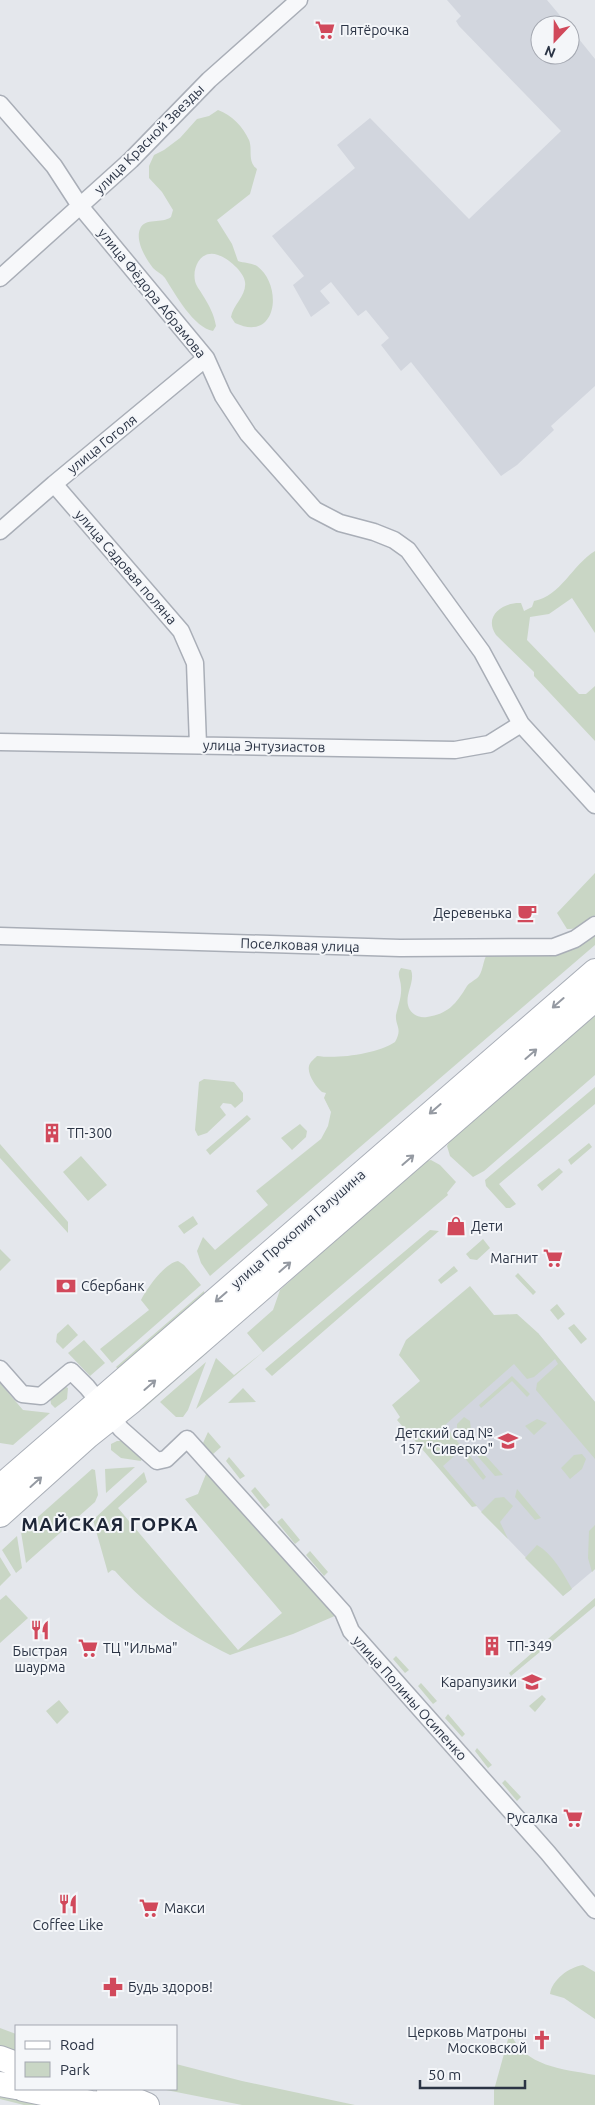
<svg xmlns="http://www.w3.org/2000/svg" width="595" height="2105" viewBox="0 0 595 2105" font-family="Ubuntu,sans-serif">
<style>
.built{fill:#d2d6de}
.green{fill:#c9d6c5}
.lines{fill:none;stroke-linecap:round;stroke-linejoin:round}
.minor-casing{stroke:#a9aeb7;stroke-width:19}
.secondary-casing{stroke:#a9aeb7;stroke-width:26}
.minor{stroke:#f7f8fa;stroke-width:16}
.secondary{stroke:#fff;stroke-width:24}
.oneway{stroke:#959aa2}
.labels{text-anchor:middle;stroke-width:4;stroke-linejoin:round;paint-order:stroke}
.poi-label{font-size:14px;fill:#2b3445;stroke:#f4f6f9;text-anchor:start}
.street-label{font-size:14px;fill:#2b3445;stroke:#f4f6f9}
.district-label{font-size:19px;font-weight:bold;letter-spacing:1px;fill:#1d2536;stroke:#f4f6f9}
</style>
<rect width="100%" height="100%" fill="#e4e7ec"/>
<!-- built -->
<path class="built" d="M447 0H547L568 25H540V55H570V28L595 59V386L551 426 554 430 517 465 501 476 411 362 401 371 381 345 389 338 366 310 358 316 331 282 320 291 330 303 311 317 293 285 304 276 272 236 355 168 337 145 370 118 469 219 561 131 459 26 456 21 461 16Z
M497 1330 538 1333 595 1402V1569L563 1596 479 1509 400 1417Z"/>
<!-- green -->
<path class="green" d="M218 110C232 115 243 127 249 140 253 150 247 161 257 169L250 194 217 220 232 244 238 261C244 263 252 263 257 266 283 285 278 343 235 323L231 317C233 305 247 295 245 282 244 272 228 258 218 255 202 249 192 266 195 281 196 286 200 290 202 294 209 305 214 314 216 326L213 331C194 328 175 294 165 278 162 274 157 272 153 268 146 259 135 241 140 229 145 217 162 224 171 217L173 210 162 192 149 178V166L154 155 164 150 180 138 197 119 209 116Z
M595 551V633L572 598 549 614 530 617 527 640 579 694H586L595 686V741L534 676V672L496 635C483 616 503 602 521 603L524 611 532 607 534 601C561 596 572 565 595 551Z
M595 873V915C587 922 579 930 567 929L557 913Z
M595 930V945L210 1276 201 1263 197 1251 203 1237 215 1250 268 1205 256 1191 321 1139 328 1126 331 1112 324 1098 326 1093 322 1092C316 1087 307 1074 309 1066 310 1062 314 1059 317 1056 338 1059 377 1054 395 1042 403 1028 395 1026 396 1015 398 1006 402 996 401 987 401 979 396 975 401 968L411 970C416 983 402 997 410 1010 414 1016 421 1018 427 1017 448 1014 456 1004 467 986 470 982 476 980 479 976 483 970 483 961 487 954Z
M595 1012V1075L484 1171 473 1177 450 1156 447 1146 454 1133Z
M204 1079 234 1082 243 1093V1101L235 1108 231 1104 223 1103 220 1107 226 1115 207 1133 198 1136 195 1130 199 1082Z
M595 1087V1104L499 1184 516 1204 510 1208H506L486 1186 485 1180Z
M247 1115 251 1119 210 1155 206 1150Z
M300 1124 307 1131 306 1137 292 1150 281 1138Z
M589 1143 592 1147 571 1165 568 1160Z
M0 1144 68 1222V1233L0 1158Z
M81 1156 107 1185 88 1201 63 1172Z
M431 1160 440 1165 456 1182 447 1193 448 1195 196 1409 216 1358 234 1375 263 1352 247 1333 273 1310 280 1290 422 1162Z
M559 1168 563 1172 542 1191 537 1185Z
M193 1216 198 1224 184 1234 178 1226Z
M430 1230 439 1231 272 1376 265 1369Z
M483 1239 490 1248 477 1260 470 1259 466 1254Z
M0 1249 11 1260 0 1271Z
M178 1261 184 1265 201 1285 112 1363 100 1349 149 1310 141 1300C147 1288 165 1263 178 1261Z
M454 1266 458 1271 441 1284 438 1280Z
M518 1273 536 1292 533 1295 515 1276Z
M470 1286 494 1315 517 1314 538 1333 595 1402V1459L536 1390 537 1383 558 1364 555 1359 534 1377 527 1379 514 1364 445 1425 460 1445 461 1450 443 1466 477 1506 472 1507 397 1420 400 1417 392 1405 420 1381 399 1355 406 1340Z
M204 1291 205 1297 121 1372 116 1367Z
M557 1304 565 1314 558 1320 550 1310Z
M68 1324 78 1335 63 1349 56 1342 57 1334Z
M574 1324 587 1339 581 1344 568 1328Z
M84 1340 105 1363 90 1376 68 1353Z
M203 1352 207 1353 143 1409 141 1407Z
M206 1362 188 1410 183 1417H176L160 1402Z
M512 1376 530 1394 527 1397 512 1381 481 1408 479 1405Z
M0 1383 23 1410 50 1413 13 1445 0 1443Z
M64 1386 68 1388 67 1399 55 1408 51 1404 50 1397Z
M243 1388 256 1402 228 1403Z
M464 1417 470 1421 471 1430 464 1438 457 1432V1424Z
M537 1419 547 1423 534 1435 525 1426Z
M208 1432 221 1447 212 1455 203 1443Z
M117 1441H122L142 1458 141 1461 121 1458 111 1450V1444Z
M475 1444 503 1475 495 1476 473 1451Z
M467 1452 486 1477 483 1480 463 1456Z
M582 1454 586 1459 582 1469 570 1479 561 1468 574 1455Z
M229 1457 245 1476 240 1479 226 1461Z
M210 1464 337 1615 293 1634 230 1655C184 1632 149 1609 115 1571L112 1570 108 1573 93 1520 144 1472 147 1482 118 1508 238 1650 282 1613 185 1499 198 1494Z
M135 1467 106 1493 105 1469Z
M92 1469 95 1470 98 1495 95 1502 26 1563 21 1532Z
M255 1487 270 1505 265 1509 251 1491Z
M517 1489 541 1518 535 1520 515 1497Z
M504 1497 513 1506 500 1522 508 1539 481 1512 495 1498Z
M282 1518 300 1540 295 1544 277 1522Z
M595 1525V1569L592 1572 588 1558 589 1531Z
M17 1536 22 1568 16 1573 2 1550Z
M537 1545C553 1554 563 1573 572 1589L563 1596 525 1558Z
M310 1551 328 1572 324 1576 306 1555Z
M0 1557 11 1575 0 1586Z
M6 1595 28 1618 0 1643V1600Z
M595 1598V1606L511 1676 509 1673Z
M396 1656 409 1670 405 1673 393 1659Z
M421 1683 437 1701 433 1704 418 1686Z
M542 1695 546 1699 535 1712 529 1706Z
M59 1700 69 1712 57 1724 46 1711Z
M448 1714 465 1734 462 1737 445 1718Z
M477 1748 492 1765 488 1768 475 1751Z
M505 1780 521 1797 517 1801 502 1783Z
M583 1965 595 1972V2019L564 1998 550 1994C552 1980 569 1967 583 1965Z
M0 2028 16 2034V2053L0 2046Z
M510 2032C524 2067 563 2069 595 2075V2105H494V2090Z
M176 2064 242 2081 355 2105H242L161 2089H176Z
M0 2093 54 2105H24L0 2099Z"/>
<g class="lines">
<defs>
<path id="minor" d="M0 104 54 166 80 206 206 358 223 396 248 434 315 510 340 523 374 532 394 540 408 550 482 652 521 724 595 805
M0 278 131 160 209 80 299 0
M54 484 181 631 195 663 198 745
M0 531 54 484 206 358
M0 742 455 750 489 744 521 724
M0 936 400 948 554 947 575 939 595 925
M0 1369 22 1394 41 1396 71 1371 87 1387 121 1429 157 1461 166 1459 187 1439 343 1612 351 1631 548 1853 595 1910"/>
<path id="secondary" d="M0 1487 595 971
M0 1515 88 1436 132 1401 595 999
M0 2058 16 2064
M0 2084 16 2087
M23 2089 91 2103 117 2105
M109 2089 147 2105"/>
</defs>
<!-- minor casing -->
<use href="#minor" class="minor-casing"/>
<!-- secondary casing -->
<use href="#secondary" class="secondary-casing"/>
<!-- minor -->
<use href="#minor" class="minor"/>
<!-- secondary -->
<use href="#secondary" class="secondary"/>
</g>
<!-- one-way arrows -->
<defs><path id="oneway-shaft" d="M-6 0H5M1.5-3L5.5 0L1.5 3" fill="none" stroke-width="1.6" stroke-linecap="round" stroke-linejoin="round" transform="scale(1.25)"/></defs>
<g class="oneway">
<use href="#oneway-shaft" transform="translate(558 1003) rotate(139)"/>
<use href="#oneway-shaft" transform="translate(531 1054) rotate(-41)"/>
<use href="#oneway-shaft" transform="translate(435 1109) rotate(139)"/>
<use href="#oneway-shaft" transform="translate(408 1160) rotate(-41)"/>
<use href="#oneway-shaft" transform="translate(285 1267) rotate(-41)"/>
<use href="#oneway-shaft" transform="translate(221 1297) rotate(139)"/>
<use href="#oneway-shaft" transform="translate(150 1385) rotate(-41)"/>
<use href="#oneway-shaft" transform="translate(36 1482) rotate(-42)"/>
</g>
<!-- icons -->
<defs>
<symbol id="supermarket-bare" viewBox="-9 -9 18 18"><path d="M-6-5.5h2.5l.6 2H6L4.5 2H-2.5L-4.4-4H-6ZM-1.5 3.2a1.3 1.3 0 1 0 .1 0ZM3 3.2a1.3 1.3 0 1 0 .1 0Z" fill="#d1495b" stroke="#f4f6f9" stroke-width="2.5" paint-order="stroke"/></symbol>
<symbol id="cafe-bare" viewBox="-9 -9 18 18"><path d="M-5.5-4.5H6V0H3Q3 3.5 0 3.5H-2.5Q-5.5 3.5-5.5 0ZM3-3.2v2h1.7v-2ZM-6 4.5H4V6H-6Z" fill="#d1495b" stroke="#f4f6f9" stroke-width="2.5" paint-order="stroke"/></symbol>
<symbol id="building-bare" viewBox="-9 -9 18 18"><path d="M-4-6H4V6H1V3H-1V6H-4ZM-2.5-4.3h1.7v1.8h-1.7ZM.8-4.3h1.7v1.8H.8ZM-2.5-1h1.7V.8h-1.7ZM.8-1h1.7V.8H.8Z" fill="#d1495b" stroke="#f4f6f9" stroke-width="2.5" paint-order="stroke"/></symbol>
<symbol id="shop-bare" viewBox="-9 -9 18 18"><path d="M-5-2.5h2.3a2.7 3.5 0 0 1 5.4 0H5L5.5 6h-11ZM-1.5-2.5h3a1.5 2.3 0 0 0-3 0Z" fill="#d1495b" stroke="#f4f6f9" stroke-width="2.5" paint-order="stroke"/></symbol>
<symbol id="bank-bare" viewBox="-9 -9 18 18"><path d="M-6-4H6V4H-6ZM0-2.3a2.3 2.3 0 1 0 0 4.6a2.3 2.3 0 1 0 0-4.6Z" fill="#d1495b" stroke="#f4f6f9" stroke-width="2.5" paint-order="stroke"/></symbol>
<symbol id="school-bare" viewBox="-9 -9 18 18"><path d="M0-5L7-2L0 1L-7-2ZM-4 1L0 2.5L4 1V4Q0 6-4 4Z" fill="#d1495b" stroke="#f4f6f9" stroke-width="2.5" paint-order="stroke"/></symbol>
<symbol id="restaurant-bare" viewBox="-9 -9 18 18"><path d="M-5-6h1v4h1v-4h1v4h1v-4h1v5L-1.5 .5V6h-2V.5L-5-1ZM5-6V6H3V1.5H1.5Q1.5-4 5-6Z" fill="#d1495b" stroke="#f4f6f9" stroke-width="2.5" paint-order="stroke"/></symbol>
<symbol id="pharmacy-bare" viewBox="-9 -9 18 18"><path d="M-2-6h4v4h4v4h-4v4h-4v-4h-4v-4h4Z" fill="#d1495b" stroke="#f4f6f9" stroke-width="2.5" paint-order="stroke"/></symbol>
<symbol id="church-bare" viewBox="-9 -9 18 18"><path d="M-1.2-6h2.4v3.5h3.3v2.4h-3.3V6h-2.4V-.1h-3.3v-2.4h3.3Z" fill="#d1495b" stroke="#f4f6f9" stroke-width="2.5" paint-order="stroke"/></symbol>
</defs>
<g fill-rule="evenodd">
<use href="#supermarket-bare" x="311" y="16" width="28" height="28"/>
<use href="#cafe-bare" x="513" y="899" width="28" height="28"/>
<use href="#building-bare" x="38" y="1119" width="28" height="28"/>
<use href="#shop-bare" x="442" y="1212" width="28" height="28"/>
<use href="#supermarket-bare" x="539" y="1244" width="28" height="28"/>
<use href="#bank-bare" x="52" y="1272" width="28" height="28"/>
<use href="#school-bare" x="494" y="1427" width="28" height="28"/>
<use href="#restaurant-bare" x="26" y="1616" width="28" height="28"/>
<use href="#building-bare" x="478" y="1632" width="28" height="28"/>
<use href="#supermarket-bare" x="74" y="1634" width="28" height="28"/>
<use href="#school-bare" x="518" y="1668" width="28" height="28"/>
<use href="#supermarket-bare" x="559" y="1804" width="28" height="28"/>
<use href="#restaurant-bare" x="54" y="1890" width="28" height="28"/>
<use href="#supermarket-bare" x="135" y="1894" width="28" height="28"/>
<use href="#pharmacy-bare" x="99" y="1973" width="28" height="28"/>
<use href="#church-bare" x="528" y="2026" width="28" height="28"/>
</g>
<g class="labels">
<!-- poi labels -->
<g class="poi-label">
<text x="340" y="35">Пятёрочка</text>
<text x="512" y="918" text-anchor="end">Деревенька</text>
<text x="67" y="1138">ТП-300</text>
<text x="471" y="1231">Дети</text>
<text x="538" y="1263" text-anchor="end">Магнит</text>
<text x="81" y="1291">Сбербанк</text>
<text x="493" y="1438" text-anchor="end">Детский сад №<tspan x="493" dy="16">157 "Сиверко"</tspan></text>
<text x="507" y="1651">ТП-349</text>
<text x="103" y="1653">ТЦ "Ильма"</text>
<text x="40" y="1656" text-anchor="middle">Быстрая<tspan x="40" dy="16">шаурма</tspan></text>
<text x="517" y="1687" text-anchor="end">Карапузики</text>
<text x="558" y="1823" text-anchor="end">Русалка</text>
<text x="164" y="1913">Макси</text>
<text x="68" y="1930" text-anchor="middle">Coffee Like</text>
<text x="128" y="1992">Будь здоров!</text>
<text x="527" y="2037" text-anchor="end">Церковь Матроны<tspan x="527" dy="16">Московской</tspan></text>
</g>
<!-- street labels -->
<g class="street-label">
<text transform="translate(149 139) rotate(-45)" y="5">улица Красной Звезды</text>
<text transform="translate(152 293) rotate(51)" y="5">улица Фёдора Абрамова</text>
<text transform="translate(102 444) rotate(-39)" y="5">улица Гоголя</text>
<text transform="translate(126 567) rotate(49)" y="5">улица Садовая поляна</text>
<text transform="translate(264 746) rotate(1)" y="5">улица Энтузиастов</text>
<text transform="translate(300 945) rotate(2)" y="5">Поселковая улица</text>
<text transform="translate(298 1229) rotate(-41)" y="5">улица Прокопия Галушина</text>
<text transform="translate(410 1698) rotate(48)" y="5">улица Полины Осипенко</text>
</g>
<!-- district labels -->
<g class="district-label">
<text x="110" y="1531">МАЙСКАЯ ГОРКА</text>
</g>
</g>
<!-- legend -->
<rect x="15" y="2025" width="162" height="65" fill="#f4f6f9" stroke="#a4a8b1"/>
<rect x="25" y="2041" width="25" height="8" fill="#ffffff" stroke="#a4a8b1"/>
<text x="60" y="2050" font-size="15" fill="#2b3445">Road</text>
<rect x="25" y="2062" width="25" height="15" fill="#c9d6c5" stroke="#a4a8b1"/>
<text x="60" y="2075" font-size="15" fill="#2b3445">Park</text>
<!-- north arrow -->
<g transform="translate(555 40) rotate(202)"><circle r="24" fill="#f4f6f9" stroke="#a4a8b1"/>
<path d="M0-4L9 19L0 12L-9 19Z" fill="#d1495b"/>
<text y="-8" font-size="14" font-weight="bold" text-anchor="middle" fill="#2b3445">N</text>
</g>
<!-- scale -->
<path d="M420 2080v8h105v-8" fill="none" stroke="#2b3445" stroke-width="2.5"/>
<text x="428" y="2080" font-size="15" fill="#2b3445" stroke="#f4f6f9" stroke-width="4" paint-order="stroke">50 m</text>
</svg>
